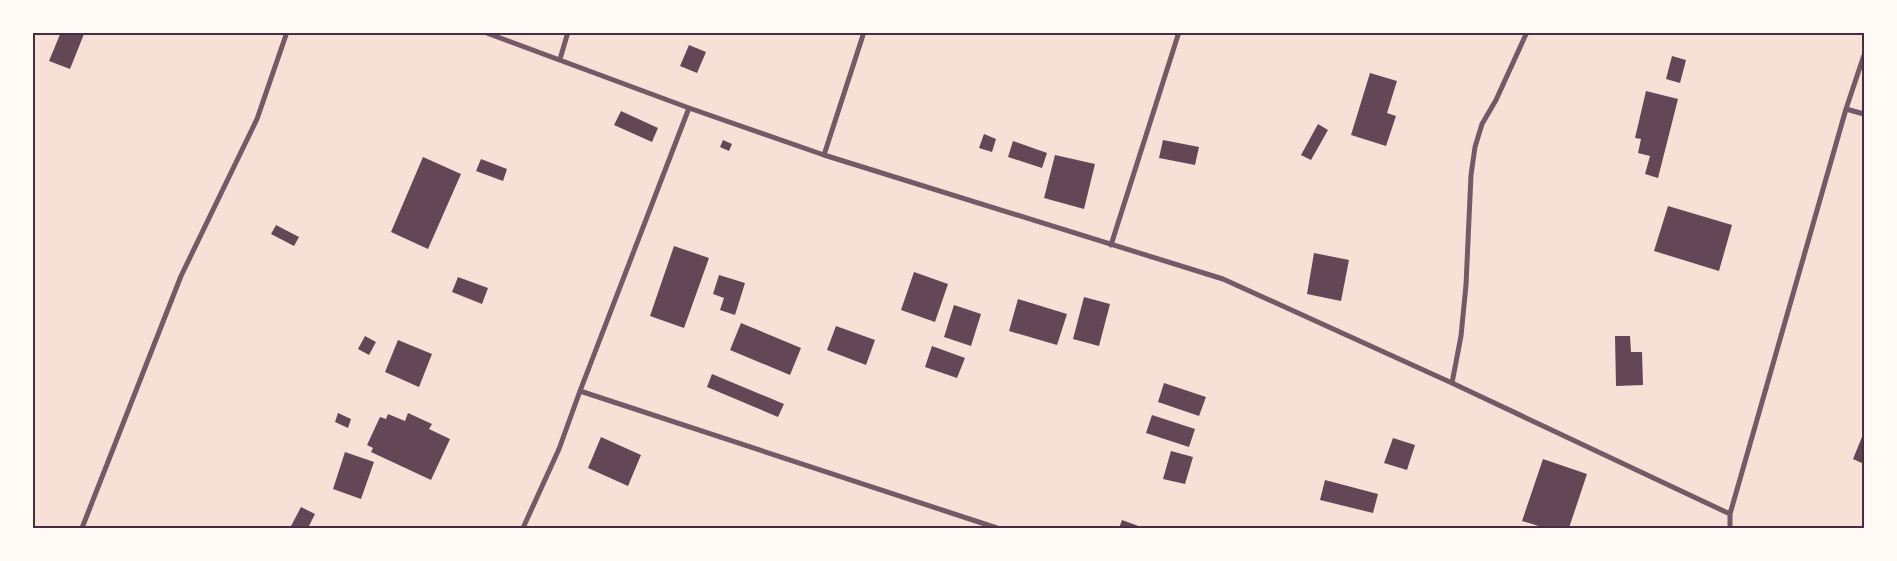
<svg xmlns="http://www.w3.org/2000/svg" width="1897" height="561" viewBox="0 0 1897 561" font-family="Manrope,sans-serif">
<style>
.building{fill:#644757}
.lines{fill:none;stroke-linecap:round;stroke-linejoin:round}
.minor{stroke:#755966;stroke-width:5}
.neatline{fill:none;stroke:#4a2c40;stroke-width:2}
</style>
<rect width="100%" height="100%" fill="#f7e1d7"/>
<!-- building -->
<path class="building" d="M61 32 84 34 70 69 49 61Z
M689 45 706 52 697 73 680 66Z
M1672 56 1686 60 1680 83 1666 79Z
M1370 73 1397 81 1387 113 1396 116 1386 146 1351 135Z
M1646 91 1678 99 1658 178 1645 174 1650 156 1638 153 1641 139 1635 138Z
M621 111 658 128 652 142 614 125Z
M1318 124 1328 130 1311 160 1301 155Z
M984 134 996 139 992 152 979 148Z
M723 140 732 144 729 151 720 147Z
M1163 140 1199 147 1195 165 1159 158Z
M1013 141 1047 153 1042 168 1008 157Z
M1055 155 1095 164 1084 209 1044 198Z
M423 157 461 174 428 249 391 232Z
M481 159 507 169 503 181 476 171Z
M1668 206 1732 225 1719 271 1654 251Z
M276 225 299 237 294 246 271 234Z
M674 246 709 258 684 328 650 316Z
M1314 253 1349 260 1341 301 1307 294Z
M914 272 948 284 935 322 901 310Z
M719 275 745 283 735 315 720 310 724 298 713 294Z
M458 277 488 288 482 304 452 292Z
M1084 297 1110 304 1099 346 1073 339Z
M1018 299 1067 314 1057 345 1009 331Z
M954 305 981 314 971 346 944 337Z
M741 323 801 348 790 375 730 350Z
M836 326 875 340 866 365 827 350Z
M365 336 376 342 369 355 358 349Z
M1615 336H1630L1631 352H1642L1643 385 1616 386Z
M398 340 432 354 419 387 385 372Z
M932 346 965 358 957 378 925 367Z
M712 374 784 404 778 417 707 387Z
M1164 383 1206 397 1199 416 1158 402Z
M338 413 351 419 348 428 335 422Z
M408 413 432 424 429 429 450 439 431 480 371 452 373 448 367 445 380 417 386 419 388 414 405 421Z
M1152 415 1195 429 1189 447 1146 433Z
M1864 432V464L1853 459Z
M601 437 641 455 628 486 588 468Z
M1393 438 1415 445 1407 470 1384 463Z
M1171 451 1193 457 1185 484 1163 479Z
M345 452 374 462 361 499 333 489Z
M1543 459 1587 474 1569 528H1545L1522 521Z
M1325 480 1378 494 1373 513 1320 500Z
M301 507 315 514 308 528H290Z
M1122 520 1144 528H1119Z"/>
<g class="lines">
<!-- minor -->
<path class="minor" d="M484 32 689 108 824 155 1223 279 1452 383 1730 514
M560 59 568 32
M1846 109 1864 114
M824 155 864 32
M1111 245 1179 32
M1452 383 1461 336 1466 285 1471 175 1475 147 1482 124 1496 100 1527 32
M580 391 997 528
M82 528 181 276 257 119 287 32
M523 528 559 449 580 391 689 108
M1730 528V514L1846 109 1864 55"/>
</g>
<!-- border -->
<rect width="1897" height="561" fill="none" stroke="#fffaf5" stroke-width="68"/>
<rect x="34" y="34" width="1829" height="493" class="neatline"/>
</svg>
